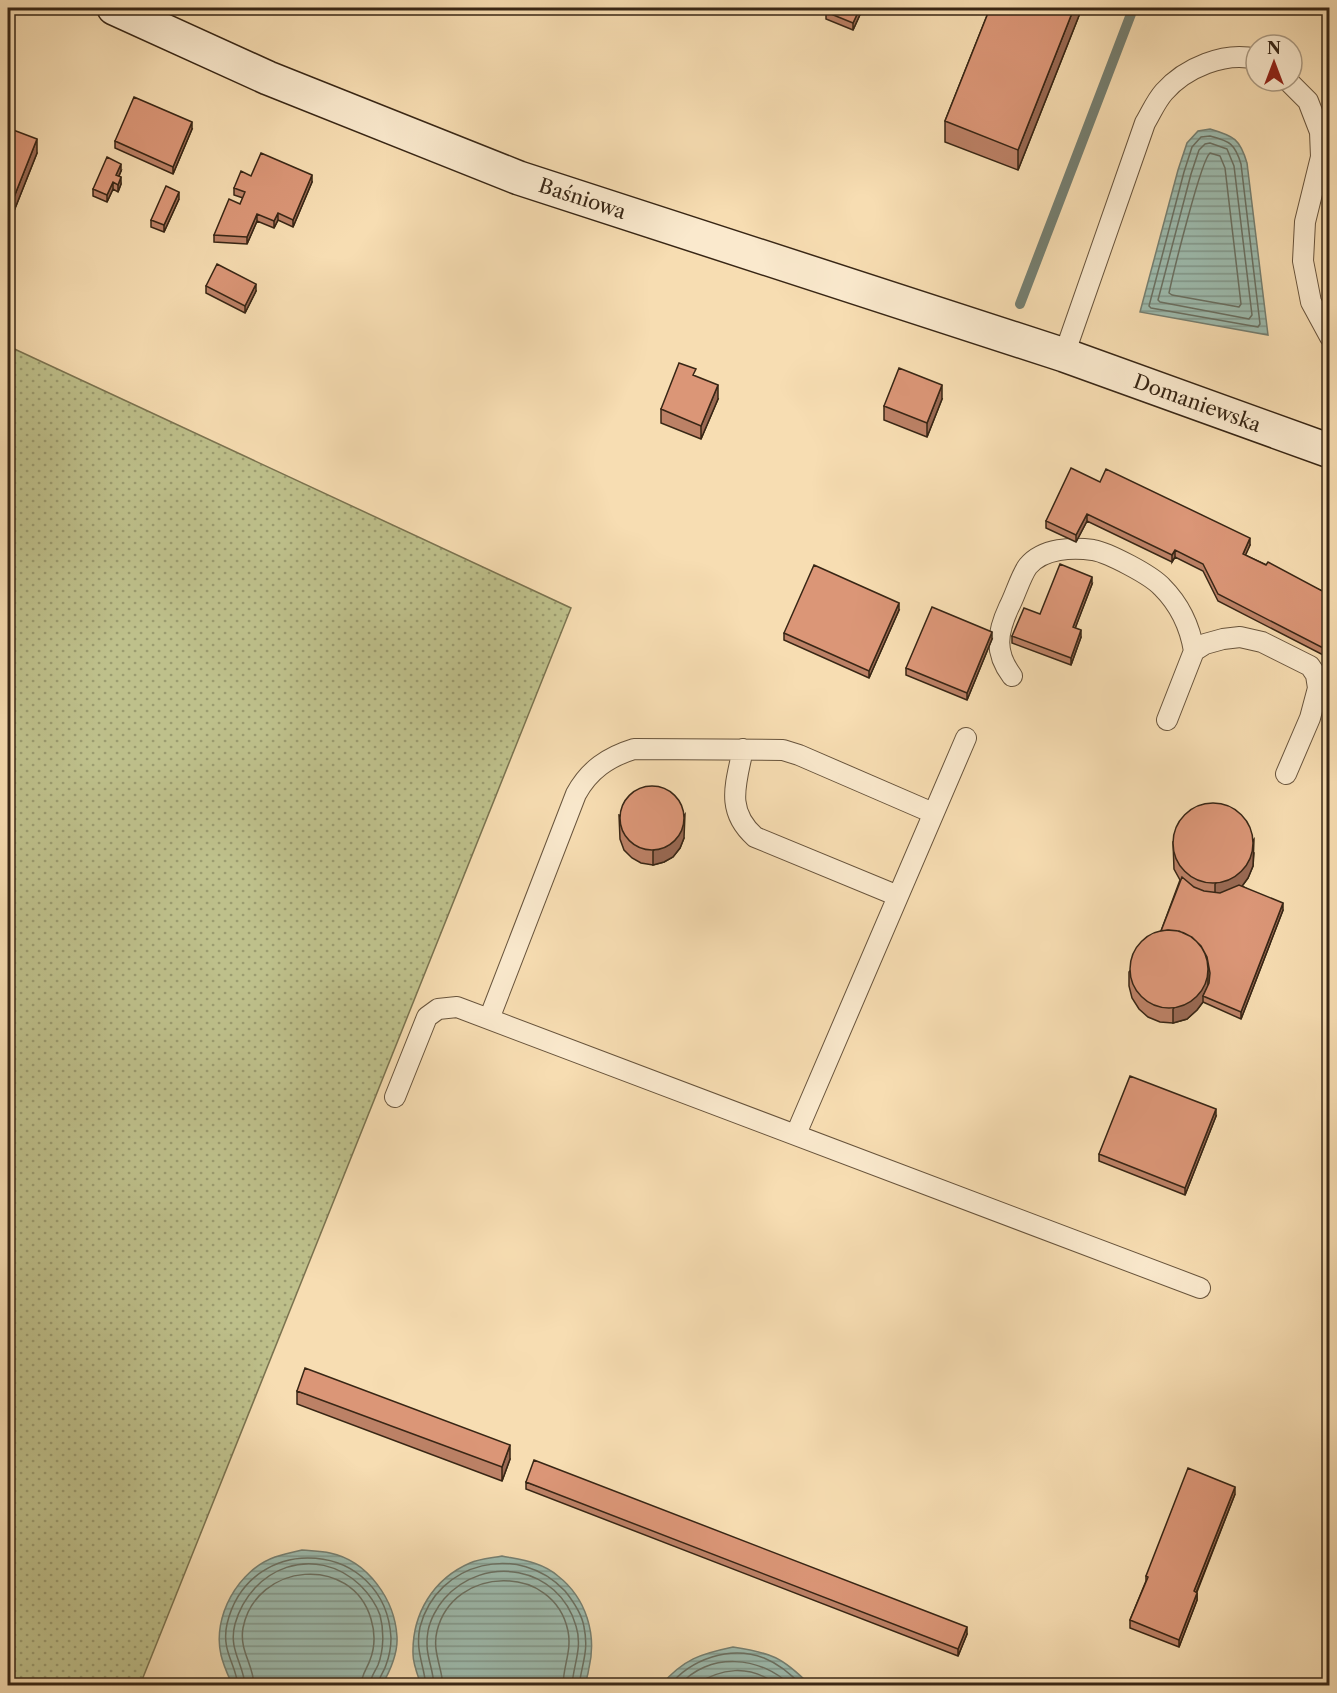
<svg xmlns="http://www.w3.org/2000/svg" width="1337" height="1693" viewBox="0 0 1337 1693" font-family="'Libre Caslon Text',serif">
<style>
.grass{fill:url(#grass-dots);stroke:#7b7350;stroke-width:1.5}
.water{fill:url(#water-rules);stroke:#757f71;stroke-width:1.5}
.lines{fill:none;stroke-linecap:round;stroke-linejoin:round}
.shore{stroke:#6a7062;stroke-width:1.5}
.stream{stroke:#757f71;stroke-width:10}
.service-casing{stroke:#68543c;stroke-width:22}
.secondary-casing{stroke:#382615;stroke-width:36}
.service{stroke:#fae9cd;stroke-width:20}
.secondary{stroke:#fae9cd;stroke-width:33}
.wall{fill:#bc8166;stroke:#382615;stroke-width:1.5}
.shaded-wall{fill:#996953;stroke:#382615;stroke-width:1.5}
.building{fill:#db9677;stroke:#382615;stroke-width:1.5}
.labels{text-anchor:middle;stroke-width:4.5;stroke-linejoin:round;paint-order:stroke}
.street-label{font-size:20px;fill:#382615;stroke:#fae9cd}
</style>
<defs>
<pattern id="grass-dots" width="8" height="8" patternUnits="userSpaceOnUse" patternTransform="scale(1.5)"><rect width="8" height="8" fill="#bec08b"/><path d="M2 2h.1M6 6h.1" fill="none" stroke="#9b9c70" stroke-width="1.8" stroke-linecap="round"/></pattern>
<pattern id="water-rules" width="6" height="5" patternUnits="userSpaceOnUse" patternTransform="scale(1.5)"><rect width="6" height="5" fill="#9dbbae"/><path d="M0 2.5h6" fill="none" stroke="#81988c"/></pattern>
</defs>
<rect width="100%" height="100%" fill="#f7ddb2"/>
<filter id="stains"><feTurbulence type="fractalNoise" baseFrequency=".00333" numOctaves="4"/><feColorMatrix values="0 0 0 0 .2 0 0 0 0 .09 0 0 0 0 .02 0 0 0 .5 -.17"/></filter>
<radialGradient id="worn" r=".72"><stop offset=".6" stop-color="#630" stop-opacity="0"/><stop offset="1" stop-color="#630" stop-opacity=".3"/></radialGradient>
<!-- grass -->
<path class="grass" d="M8 346 571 608 140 1685H8Z"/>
<!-- water -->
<path class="water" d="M1210 129C1234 136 1240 139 1247 163L1268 335 1140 312 1178 170 1187 143 1198 131Z
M302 1550C311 1551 321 1551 330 1553 368 1561 395 1600 397 1637 398 1654 390 1671 382 1685L234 1686 231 1682C227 1673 223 1664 221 1655 212 1617 238 1570 275 1557 284 1554 293 1552 302 1550Z
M502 1556C522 1560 542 1562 558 1576 586 1598 597 1634 589 1668 588 1674 587 1680 584 1685H421C418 1676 413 1664 413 1654 412 1614 433 1579 470 1563 479 1559 492 1558 502 1556Z
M733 1647C772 1653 782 1657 810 1685H661C684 1659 700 1654 733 1647Z"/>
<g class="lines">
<!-- shore -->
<path class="shore" d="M1210 136C1230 141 1235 144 1241 164L1260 324 1258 327 1151 308 1149 306 1184 172 1192 147 1201 137Z
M1210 143 1227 149 1234 166 1252 315 1249 319 1160 302 1158 300 1191 174 1199 150 1205 144Z
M1210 153 1220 156 1225 168 1241 304 1239 307 1172 295 1169 293C1173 274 1201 160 1210 153Z
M238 1686C236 1664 221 1651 227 1624 250 1528 386 1540 391 1638 391 1646 389 1657 386 1665 384 1672 378 1678 378 1686
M245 1686C244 1664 228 1650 235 1624 251 1567 315 1543 360 1585 368 1593 376 1604 380 1615 384 1630 384 1650 378 1665 375 1672 370 1677 370 1686
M254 1686C254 1665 239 1651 243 1628 256 1562 352 1554 371 1619 375 1632 375 1647 370 1660 367 1669 361 1675 361 1686
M426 1686C424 1665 415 1650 420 1627 437 1561 520 1542 565 1591 573 1601 582 1614 584 1627 589 1651 582 1663 579 1686
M434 1686C433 1665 424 1655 428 1631 430 1620 437 1607 444 1599 484 1553 559 1566 576 1626 583 1648 573 1665 572 1686
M443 1686C442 1667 432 1651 437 1631 453 1565 554 1563 568 1631 572 1651 563 1666 563 1686
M669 1686C691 1659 730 1645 764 1658 779 1664 791 1674 802 1686
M679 1686C708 1651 762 1656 791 1686
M692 1686C721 1668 749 1663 779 1686"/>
<!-- stream -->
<path class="stream" d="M1020 304 1131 14"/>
<defs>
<path id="service" d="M1288 81 1308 101 1320 132 1321 157 1305 222 1303 261 1311 302 1330 337
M1064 355 1145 123C1151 113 1156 101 1164 92 1185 68 1225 51 1256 59
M1012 676C994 652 997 633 1009 607 1015 596 1021 575 1028 566 1043 548 1073 547 1093 550 1109 553 1151 575 1162 587 1180 605 1190 627 1194 651
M1167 720 1194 651 1205 644 1223 639 1240 637 1262 642 1310 666 1316 675 1318 688 1310 718 1286 774
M743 749C736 784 725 810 755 837L898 896
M489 1019 576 794C589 770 608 757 634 749L783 750 799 755 933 813
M395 1097 427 1017 438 1009 457 1007 1200 1288
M796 1134 966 738"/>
<g id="secondary">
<path id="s1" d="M114 8 268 78 519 178 1064 355 1330 451"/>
</g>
</defs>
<!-- service casing -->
<use href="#service" class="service-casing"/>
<!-- secondary casing -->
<use href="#secondary" class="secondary-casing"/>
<!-- service -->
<use href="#service" class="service"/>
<!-- secondary -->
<use href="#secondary" class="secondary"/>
</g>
<!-- wall -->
<path class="wall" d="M827 8H863L853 30 826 19V12Z
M990 8H1082L1018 170 945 142V121Z
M8 128 37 153 12 216 8 214Z
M192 129 173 174 115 148V141Z
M121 171 119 176 121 184 118 192 113 189 107 202 93 196V189Z
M251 176 312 182 293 227 278 220 274 228 257 221 247 244 214 242V235L240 204 243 198 234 195V188Z
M179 199 164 232 151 227V220Z
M206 286 256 291 245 313 206 293Z
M718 399 701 439 661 423V409Z
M942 399 927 437 884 420V406Z
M1100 482 1250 545 1245 555 1324 592 1329 580V658L1218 601 1203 571 1175 557 1172 562 1087 521 1076 542 1046 528V521Z
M1092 584 1075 628 1081 637 1071 665 1012 643V636L1040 614Z
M899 610 869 678 784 640V633Z
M992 639 967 700 906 675V668Z
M619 815 684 838 680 848 673 857 664 862 653 865 641 863 632 858 624 850 620 839Z
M1173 842 1254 853 1253 866 1248 878 1242 886 1283 910 1241 1019 1203 1002 1197 1010 1187 1019 1173 1023 1160 1022 1148 1017 1139 1009 1132 998 1129 986V972L1161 931 1180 880 1174 869Z
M1216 1116 1185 1195 1099 1161V1154Z
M297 1391 510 1459 502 1481 297 1404Z
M526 1482 967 1634 958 1656 526 1489Z
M1235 1494 1197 1592V1600L1179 1647 1130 1628V1620L1146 1581V1576Z"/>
<!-- shaded-wall -->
<path class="shaded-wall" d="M10 8V22L8 28V14Z
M860 8H863L853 30V23Z
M1074 8H1082L1018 170V150Z
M192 122V129L173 174V167Z
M37 139V153L12 216V202Z
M121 164V171L116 182V175Z
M312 175V182L293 227V220Z
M121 177V184L118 192V185Z
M113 182V189L107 202V195Z
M179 192V199L164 232V225Z
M278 213V220L274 228V221Z
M257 214V221L247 244V237Z
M256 284V291L245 313V306Z
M718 385V399L701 439V426Z
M942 385V399L927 437V423Z
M1087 514V521L1076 542V535Z
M1250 538V545L1243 561V554Z
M1175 550V557L1172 562V555Z
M1092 577V584L1073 634V627Z
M899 603V610L869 678V671Z
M1081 630V637L1071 665V658Z
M992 632V639L967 700V693Z
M685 814 684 838 680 848 673 857 664 862 653 865V851Z
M1254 839 1253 866 1248 878 1240 889 1215 898V884Z
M1283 903V910L1241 1019V1012Z
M1208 972V986L1203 996V1002L1197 1010 1187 1019 1173 1023V1009Z
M1216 1109V1116L1185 1195V1188Z
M510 1445V1459L502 1481V1467Z
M1235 1487V1494L1194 1598V1591Z
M1197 1593V1600L1179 1647V1640Z
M967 1627V1634L958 1656V1649Z"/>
<!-- building -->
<path class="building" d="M827 8H860L853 23 826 12Z
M990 8H1074L1018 150 945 121Z
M134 97 192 122 173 167 115 141Z
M8 128 37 139 12 202 8 201Z
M261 153 312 175 293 220 278 213 274 221 257 214 247 237 214 235 229 199 240 204 245 192 234 188 241 171 251 176Z
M107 157 121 164 116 175 121 177 118 185 113 182 107 195 93 189Z
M166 186 179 192 164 225 151 220Z
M217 264 256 284 245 306 206 286Z
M679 363 696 369 693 375 718 385 701 426 661 409Z
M899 368 942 385 927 423 884 406Z
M1071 468 1100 482 1106 469 1250 538 1243 554 1266 565 1268 562 1324 592 1329 580V651L1218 594 1203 564 1175 550 1172 555 1087 514 1076 535 1046 521Z
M1060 564 1092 577 1073 627 1081 630 1071 658 1012 636 1024 608 1040 614Z
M814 565 899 603 869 671 784 633Z
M932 607 992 632 967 693 906 668Z
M620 818a32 32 0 1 1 64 0a32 32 0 1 1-64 0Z
M1173 843a40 40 0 1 1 80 0a40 40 0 1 1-80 0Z
M1182 877 1194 887 1204 891 1220 893 1239 885 1283 903 1241 1012 1203 996 1209 983 1210 973 1207 957 1201 946 1192 937 1179 931 1167 930 1161 931Z
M1130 969a39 39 0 1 1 78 0a39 39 0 1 1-78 0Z
M1130 1076 1216 1109 1185 1188 1099 1154Z
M305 1368 510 1445 502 1467 297 1391Z
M534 1460 967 1627 958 1649 526 1482Z
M1188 1468 1235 1487 1194 1591 1197 1593 1179 1640 1130 1620 1148 1577 1146 1576Z"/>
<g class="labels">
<!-- street labels -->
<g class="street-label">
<text dy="7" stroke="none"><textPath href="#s1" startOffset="506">Baśniowa</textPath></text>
<text dy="7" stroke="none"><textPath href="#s1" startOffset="1154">Domaniewska</textPath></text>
</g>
</g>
<!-- margin -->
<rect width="1337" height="1693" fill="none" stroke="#f7ddb2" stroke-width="30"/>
<rect x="9" y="9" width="1319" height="1675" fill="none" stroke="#382615" stroke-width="3"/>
<rect x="15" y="15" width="1307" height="1663" fill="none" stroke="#382615" stroke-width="1.5"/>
<!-- north arrow -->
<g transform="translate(1274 63)"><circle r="28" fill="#fae9cd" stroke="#ac9b83" stroke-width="1.5"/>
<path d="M0-4.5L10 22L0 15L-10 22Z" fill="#8f2418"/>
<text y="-9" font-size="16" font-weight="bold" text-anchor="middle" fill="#382615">N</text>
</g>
<rect width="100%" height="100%" filter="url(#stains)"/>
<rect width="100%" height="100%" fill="url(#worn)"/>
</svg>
